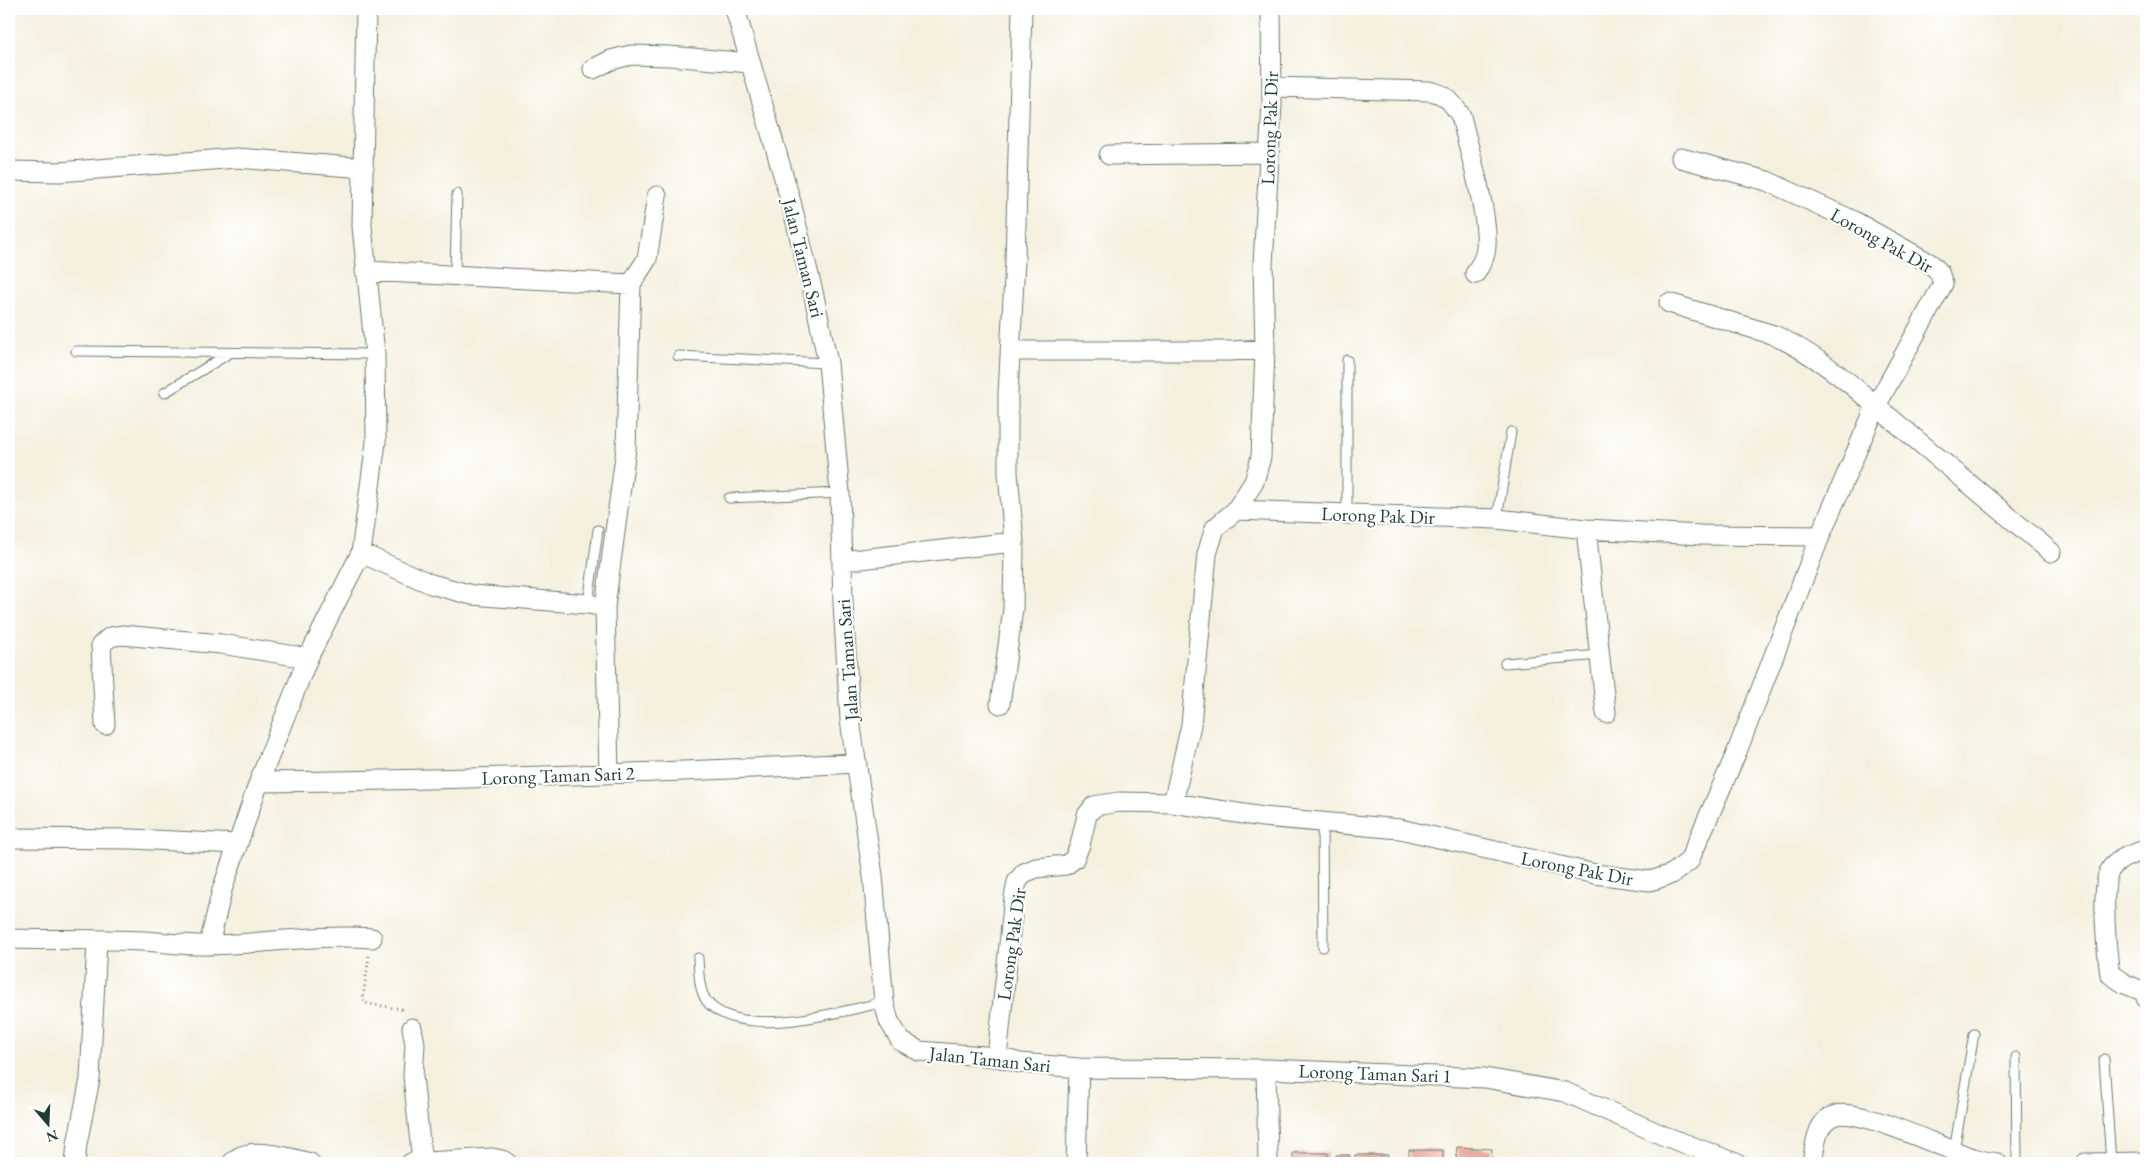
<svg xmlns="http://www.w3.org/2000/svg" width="2155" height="1172" viewBox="0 0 2155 1172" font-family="'EB Garamond',serif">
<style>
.building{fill:#e89d8e}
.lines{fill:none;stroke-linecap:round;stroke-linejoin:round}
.service-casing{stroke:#6a7c70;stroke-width:11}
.minor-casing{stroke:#6a7c70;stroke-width:21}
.path{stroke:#6a7c70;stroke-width:3;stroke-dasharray:1 4;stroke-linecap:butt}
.service{stroke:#fff;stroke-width:9}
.minor{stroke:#fff;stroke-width:19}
.labels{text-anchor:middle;stroke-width:4.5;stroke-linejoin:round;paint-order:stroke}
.street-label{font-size:19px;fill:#1f3d34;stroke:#fff}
</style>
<rect width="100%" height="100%" fill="#fff"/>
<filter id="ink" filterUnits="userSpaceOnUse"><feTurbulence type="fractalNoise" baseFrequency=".02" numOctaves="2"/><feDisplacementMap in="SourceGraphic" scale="10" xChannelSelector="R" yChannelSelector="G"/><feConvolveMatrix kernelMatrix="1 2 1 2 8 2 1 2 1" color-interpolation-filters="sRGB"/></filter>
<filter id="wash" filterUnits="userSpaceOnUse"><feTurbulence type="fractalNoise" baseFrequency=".0096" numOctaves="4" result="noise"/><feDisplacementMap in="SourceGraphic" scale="20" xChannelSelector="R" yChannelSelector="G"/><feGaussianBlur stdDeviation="1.12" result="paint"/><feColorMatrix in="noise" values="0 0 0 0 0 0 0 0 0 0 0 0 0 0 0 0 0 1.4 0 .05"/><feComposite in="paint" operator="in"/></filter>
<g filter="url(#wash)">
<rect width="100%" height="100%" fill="#f5f0de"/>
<g id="blocks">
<!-- building -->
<path class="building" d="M1457 1147 1492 1149 1491 1163H1456Z
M1409 1150H1443V1163H1409Z
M1293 1153H1328V1163H1293Z
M1336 1155H1349L1350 1163H1335Z
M1355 1155H1388V1163H1355Z"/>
</g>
</g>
<g filter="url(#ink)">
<use href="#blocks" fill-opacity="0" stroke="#6a7c70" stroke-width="1"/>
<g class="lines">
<defs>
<path id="service" d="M455 275 457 194
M76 351 375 354
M678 356 828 363
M1347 360V513
M164 393 230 353
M729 498 840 493
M1497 519 1511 432
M588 604 598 530
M1505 663 1600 655
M1322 822 1323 947
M698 958C699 972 698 993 710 1005 746 1039 840 1012 884 1002
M2016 1057 2017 1163
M2104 1059 2111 1163
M1954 1151 1974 1034"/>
<path id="minor" d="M735 9 791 202 814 296 828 363 840 493 843 603 850 720 873 876 884 1002 889 1021 901 1041 919 1051 997 1057 1020 1063 1079 1068 1266 1069 1485 1078 1565 1092 1662 1135 1736 1163
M593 69 611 60 631 55 669 56 750 63
M1272 87 1429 91C1447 94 1451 102 1461 116 1468 147 1494 230 1484 257 1482 263 1478 268 1475 274
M1109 155 1268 153
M9 171 59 172 237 158 364 168
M365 271 631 284
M1669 303 1774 335C1811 352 1846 379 1876 406L2051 552
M1010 351H1230L1265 349
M1236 510 1497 519 1586 529 1701 535 1820 536
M1586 529 1606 713
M361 553 431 584 472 595 588 604 605 607
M842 561 1014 542
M1000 704 1013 609 1014 542 1008 473V394L1015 260 1022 9
M105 725 101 645 110 637 122 635 221 644 308 658
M609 774 605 607 626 449 631 284 647 259 657 196
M259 782C459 780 658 773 857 763
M1173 803 1191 725 1207 554 1215 528 1236 510 1254 482 1261 457 1265 349 1263 265 1272 104 1271 9
M9 838 132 839 238 844
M2146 850C2134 853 2117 859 2110 870 2100 884 2107 955 2110 974L2125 984 2145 992 2146 998
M9 939C53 940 98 939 143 941 165 942 189 946 211 945 265 944 318 934 372 938
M209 945 222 890 259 782 308 658 361 553 376 442 375 354 362 226 366 9
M412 1028 415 1044 413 1076 422 1162
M997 1057 1014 897 1017 882 1024 873 1036 868 1066 865 1074 859 1080 845 1087 815 1094 806 1119 802 1173 803 1263 817 1400 829 1595 874 1650 881 1672 874 1689 861 1736 754 1820 536 1876 406 1943 284 1939 272 1931 264 1854 221 1767 181 1681 158
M1266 1069 1268 1163
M75 1163 77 1144 90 1079 97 941
M232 1163C247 1144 291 1158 310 1163
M411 1163 492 1158 502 1160 507 1163
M1076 1163 1079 1068
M1812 1163C1815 1147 1816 1120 1836 1115 1862 1108 1945 1150 1974 1158 1982 1161 1989 1162 1997 1163
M2085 1163 2146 1162"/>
</defs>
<!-- service casing -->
<use href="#service" class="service-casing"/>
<!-- minor casing -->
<use href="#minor" class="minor-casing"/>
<!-- path -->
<path class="path" d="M369 956 363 997 364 1003 401 1009 404 1011"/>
<!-- service -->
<use href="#service" class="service"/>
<!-- minor -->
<use href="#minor" class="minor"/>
</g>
</g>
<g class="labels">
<!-- street labels -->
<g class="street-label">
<text transform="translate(1269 128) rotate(-88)" y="7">Lorong Pak Dir</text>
<text transform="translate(1882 240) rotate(29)" y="7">Lorong Pak Dir</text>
<text transform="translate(804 258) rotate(76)" y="7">Jalan Taman Sari</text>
<text transform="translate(1378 515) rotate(2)" y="7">Lorong Pak Dir</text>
<text transform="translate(847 660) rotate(-94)" y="7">Jalan Taman Sari</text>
<text transform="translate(558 775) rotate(-2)" y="7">Lorong Taman Sari 2</text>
<text transform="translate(1577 868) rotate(11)" y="7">Lorong Pak Dir</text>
<text transform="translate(1011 944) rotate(-82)" y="7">Lorong Pak Dir</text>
<text transform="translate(990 1059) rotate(6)" y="7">Jalan Taman Sari</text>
<text transform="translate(1375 1073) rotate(2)" y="7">Lorong Taman Sari 1</text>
</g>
</g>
<!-- margin -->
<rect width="2155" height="1172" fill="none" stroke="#fff" stroke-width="30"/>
<!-- north arrow -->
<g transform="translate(48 1124) rotate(161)" stroke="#ffffff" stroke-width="4" paint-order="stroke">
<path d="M0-4L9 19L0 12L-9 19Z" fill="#1f3d34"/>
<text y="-8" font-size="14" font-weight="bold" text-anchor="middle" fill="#1f3d34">N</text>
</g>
</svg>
